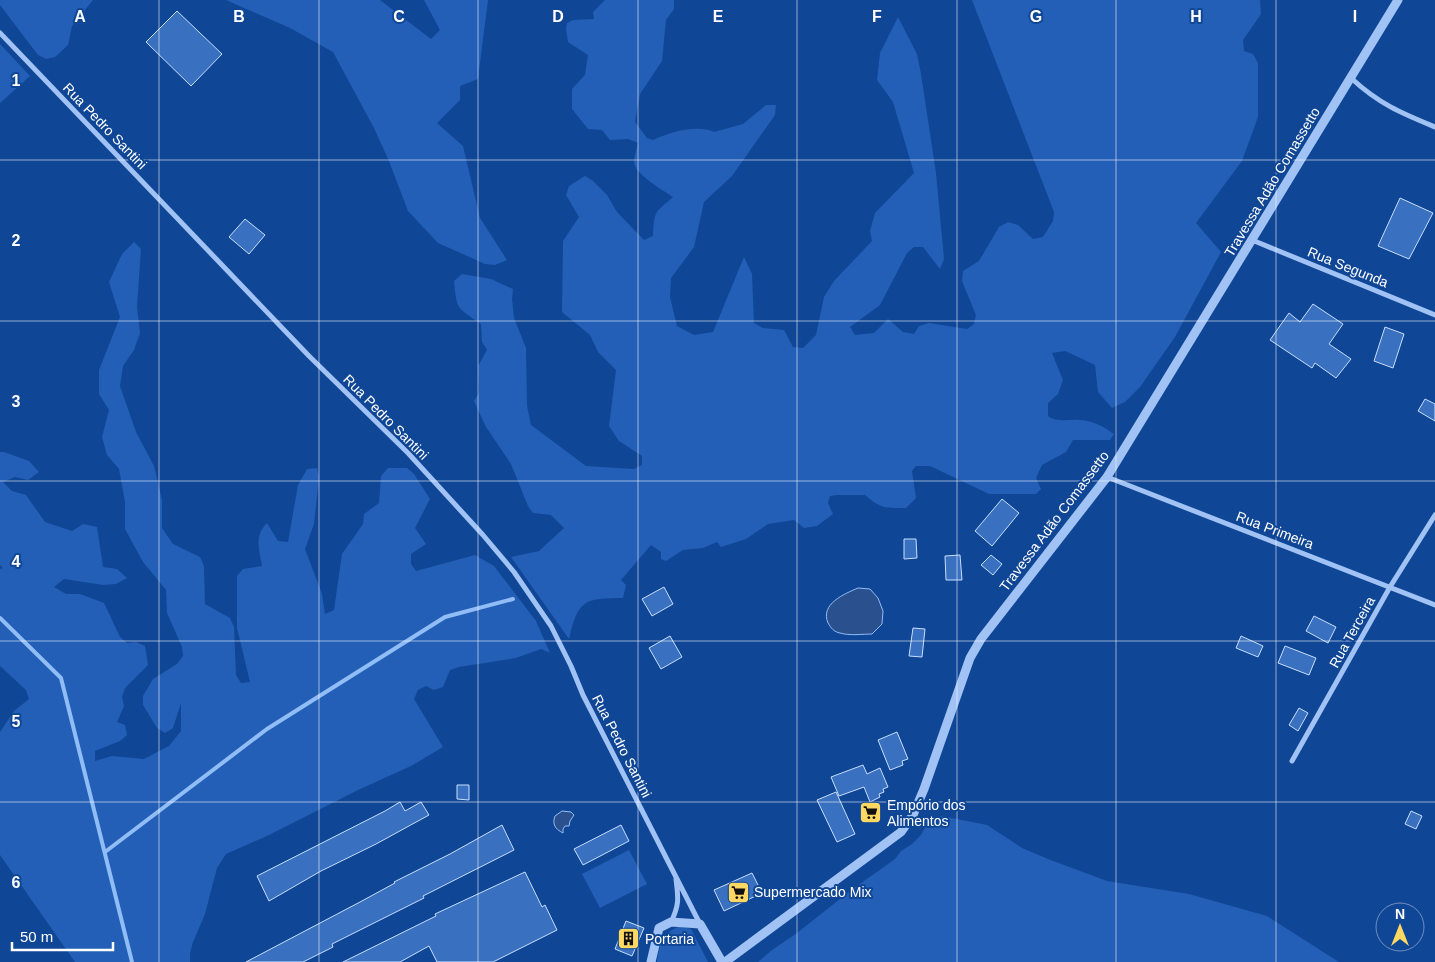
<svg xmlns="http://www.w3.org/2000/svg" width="1435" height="962" viewBox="0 0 1435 962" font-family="Arial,sans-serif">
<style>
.green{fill:#235fb6}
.water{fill:#2a518d;stroke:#91bdf7}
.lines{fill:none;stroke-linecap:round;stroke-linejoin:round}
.stream{stroke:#91bdf7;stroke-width:4}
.building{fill:#3970bf;stroke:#c8defe}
.minor{stroke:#a0c2f4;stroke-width:5}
.tertiary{stroke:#a0c2f4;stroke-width:9}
.grid{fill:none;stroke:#fff;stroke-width:1;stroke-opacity:0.55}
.labels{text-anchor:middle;stroke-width:4;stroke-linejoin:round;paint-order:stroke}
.street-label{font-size:14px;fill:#fff;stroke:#104696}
.poi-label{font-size:14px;fill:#fff;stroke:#104696;text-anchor:start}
.grid-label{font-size:16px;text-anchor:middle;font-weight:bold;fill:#fff;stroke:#104696;stroke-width:4;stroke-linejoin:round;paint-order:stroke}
</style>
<rect width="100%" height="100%" fill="#104696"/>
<!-- green -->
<path class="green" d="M0 0H93L72 26 68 45 55 57 46 59 38 55 0 5Z
M226 0H380L431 39 440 30 424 0H488L478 79 460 86V100L437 123 463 146 480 218 507 260 495 265 485 264 438 243 408 211 389 161 374 128 333 52 290 28Z
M605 0H674V9L666 20 662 61 640 94 635 122 647 138 653 140C669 132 698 124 714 132L743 124 766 105H776L775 115 732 176 704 202 694 247 671 278 670 297 677 326 694 335 713 332 744 257 752 274 754 323 763 328 784 330 793 347 803 348 816 335 824 297 834 281 872 241 870 231 875 213 914 173 893 102 877 80 880 53 898 17 917 54 921 74 936 173 944 259 940 269 923 247H914L907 253 880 305 850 327 855 335 874 333 888 319 903 332 914 334 919 326 929 323 967 329 974 324 976 315 962 281 963 271 979 261 999 227 1008 222 1018 225 1033 239 1043 237 1053 221 1054 212 972 0H1260L1261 14 1243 40 1244 51 1253 54 1258 63V117L1242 161 1196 223 1221 252 1175 337 1140 387 1125 402 1112 408 1098 392 1095 365 1065 351 1052 353 1063 380 1058 394 1048 403V416C1057 423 1069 419 1080 420 1093 421 1103 426 1114 434L1110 440H1073L1066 452 1042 465 1036 478 1041 489 1036 494H989L930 466H916L912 471 916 498 906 508C886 508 881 509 865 495H837L830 496 828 503 833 514 817 526 804 528 794 520 768 524 746 539 721 547 717 542 703 548 683 550 666 561 661 559V552L651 545 621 580 626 585 623 598C584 598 578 600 569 639L511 557 539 551 564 528 551 515 533 513 528 506 511 464 486 427 474 401 479 393 478 366 487 350 482 342 481 324C457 307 457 311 454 281L462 274 491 279 513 289 512 299 514 318 526 348 527 406 531 425 586 466 634 469 642 465V456L619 441 609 426 616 370 598 352 590 335 562 312 563 241 579 217 566 195 569 186 585 176 593 181 607 195 617 212 644 240 653 236C654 210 655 213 673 197 664 191 635 174 634 163 634 156 637 149 638 143L628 139 610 140 602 130 588 129 572 109V89L585 75 588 55 568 42 566 29 567 23 573 20 594 19 593 12Z
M0 44 30 76 0 103Z
M134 242 141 249 137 307 140 333 134 350 123 366 120 386 136 432 154 466 162 500V528L173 544 200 557 204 566 205 604 230 618 234 627 236 675 241 683 250 682 237 628V576L243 569 262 566C259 549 254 536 267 523L278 541 288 542 298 485 307 469 317 468 319 477 314 524 305 549 322 594 325 614 334 610 342 554 363 524 364 514 379 503 381 476 388 468H407L414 474 430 499 415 528 426 544 411 554V564L416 571 475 555 494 566 536 621 550 653 541 649 516 658 459 667 450 670 443 687 434 690 426 686 418 690 414 699 443 747 411 766 358 790 269 835 226 854 217 868 205 914 193 942 190 953V962H75L0 855V732L14 711 29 699 26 690 0 666V569L3 568 0 565V452H4L29 461 39 472 28 480 15 477 3 482 12 491 26 495 45 522 72 531 83 524 97 527 103 567 117 569 127 578 116 584 103 585 64 579 54 587 66 594H80L104 603 120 637 127 643 136 642 145 646 148 665 125 688 122 697 124 706 117 722 125 725 127 735 120 741 95 751V761L112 756 144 759 169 746 181 731V703L173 728 165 733 157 728 143 705V696L153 679 177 664 183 656 182 647 167 613 166 590 143 562 125 529V502L119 469 107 455 102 437 109 410 99 394V370L120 317 109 282 122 254Z
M942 816 987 825 1022 848 1048 859 1107 881 1189 894 1267 916 1339 962H758L772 950 797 933 850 891 895 859 901 851 912 844 921 835 929 820Z
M629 850 647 884 600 908 582 874Z
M682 926 691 929 708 962H657C660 944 662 931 682 926Z"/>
<!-- water -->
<path class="water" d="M858 588 870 589 878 598 883 611 882 624 872 634C862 634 850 636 840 633 834 632 831 628 828 623 820 604 844 594 858 588Z
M562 811 571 812 574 815 570 821 569 826H565L563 829V833C555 829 552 824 555 816Z"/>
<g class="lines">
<!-- stream -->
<path class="stream" d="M0 618 61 678 132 962
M105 852 267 729 445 617 513 599"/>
</g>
<!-- building -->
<path class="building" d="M177 11 222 54 191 86 146 42Z
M1400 198 1433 213 1409 259 1378 246Z
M245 219 265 235 249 254 229 237Z
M1313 304 1343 324 1329 344 1351 359 1336 378 1315 363 1312 368 1270 340 1289 313 1300 322Z
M1385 327 1404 334 1393 368 1374 361Z
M1425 399 1435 404V421L1418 411Z
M1002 499 1019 513 992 546 975 531Z
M904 539H916L917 558 904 559Z
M960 555 962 580H946L945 556Z
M991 555 1002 564 993 575 981 565Z
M664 587 673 604 652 616 642 599Z
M1314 616 1336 627 1328 643 1306 631Z
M913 628 925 629 922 657 909 656Z
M670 636 682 657 661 669 649 648Z
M1241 636 1263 646 1258 657 1236 648Z
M1285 646 1316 658 1309 675 1278 663Z
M1299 708 1308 713 1298 731 1289 725Z
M897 732 908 759 902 761 903 765 890 770 878 740Z
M863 765 867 774 880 768 888 787 883 789 884 792 879 794 880 797 870 802 864 787 839 796 831 777Z
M457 785H469V800L457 799Z
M836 792 855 834 837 842 817 800Z
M400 802 405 811 421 802 429 815 376 844 321 871 269 901 257 876 385 811Z
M1411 811 1422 816 1416 829 1405 824Z
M502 825 514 850 423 896 424 898 332 944 333 947 303 962H246L360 902 395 883 394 882 450 854Z
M621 825 629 841 583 865 574 849Z
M525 872 542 907 545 905 557 930 493 962H437L429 946 400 962H343L436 916 435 914Z
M752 873 762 893 724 911 714 890Z
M626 921 644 928 632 956 615 949Z"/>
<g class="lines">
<!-- minor -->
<path class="minor" d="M0 33 309 356 408 453 483 535 514 572 551 626 571 666 583 695 700 924
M1351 78C1379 104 1401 113 1435 127
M1252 240 1435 315
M1107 477 1435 605
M1292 761 1390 587 1435 515
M671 922C680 904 678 897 676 879"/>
<!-- tertiary -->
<path class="tertiary" d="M651 962 659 928 671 922 700 924 722 962
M725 962 901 832 913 815 924 789 970 658 981 639 1107 477 1398 0"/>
</g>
<!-- grid -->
<path class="grid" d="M159 0V962M319 0V962M478 0V962M638 0V962M797 0V962M957 0V962M1116 0V962M1276 0V962M0 160H1435M0 321H1435M0 481H1435M0 641H1435M0 802H1435"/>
<!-- icons -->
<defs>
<symbol id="supermarket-square" viewBox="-11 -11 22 22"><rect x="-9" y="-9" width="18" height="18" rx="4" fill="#ffd862" stroke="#104696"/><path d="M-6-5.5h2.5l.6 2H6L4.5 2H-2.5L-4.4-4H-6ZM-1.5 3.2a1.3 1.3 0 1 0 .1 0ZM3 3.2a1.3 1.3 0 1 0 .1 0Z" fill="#111"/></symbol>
<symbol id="building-square" viewBox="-11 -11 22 22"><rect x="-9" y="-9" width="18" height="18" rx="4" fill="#ffd862" stroke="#104696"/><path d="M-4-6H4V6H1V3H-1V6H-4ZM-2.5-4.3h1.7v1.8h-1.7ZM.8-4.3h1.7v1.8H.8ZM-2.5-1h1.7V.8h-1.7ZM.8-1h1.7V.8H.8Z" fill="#111"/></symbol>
</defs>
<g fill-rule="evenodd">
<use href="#supermarket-square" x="858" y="800" width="25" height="25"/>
<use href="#supermarket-square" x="726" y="880" width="25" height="25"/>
<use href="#building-square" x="616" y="926" width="25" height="25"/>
</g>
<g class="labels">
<!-- street labels -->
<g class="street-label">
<text transform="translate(105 126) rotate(46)" y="5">Rua Pedro Santini</text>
<text transform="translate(1272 182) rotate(-59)" y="5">Travessa Adão Comassetto</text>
<text transform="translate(1348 267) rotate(22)" y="5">Rua Segunda</text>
<text transform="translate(386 417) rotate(45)" y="5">Rua Pedro Santini</text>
<text transform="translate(1054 521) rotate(-53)" y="5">Travessa Adão Comassetto</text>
<text transform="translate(1275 530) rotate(21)" y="5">Rua Primeira</text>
<text transform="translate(1352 632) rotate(-61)" y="5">Rua Terceira</text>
<text transform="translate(622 746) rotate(63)" y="5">Rua Pedro Santini</text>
</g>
<!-- poi labels -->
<g class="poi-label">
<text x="887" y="810">Empório dos<tspan x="887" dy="16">Alimentos</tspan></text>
<text x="754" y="897">Supermercado Mix</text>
<text x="645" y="944">Portaria</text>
</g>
</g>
<g class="grid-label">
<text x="80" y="22">A</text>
<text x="239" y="22">B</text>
<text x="399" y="22">C</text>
<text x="558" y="22">D</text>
<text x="718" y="22">E</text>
<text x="877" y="22">F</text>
<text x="1036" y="22">G</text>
<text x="1196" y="22">H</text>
<text x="1355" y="22">I</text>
<text x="16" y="86">1</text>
<text x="16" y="246">2</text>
<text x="16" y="407">3</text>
<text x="16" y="567">4</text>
<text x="16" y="727">5</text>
<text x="16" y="888">6</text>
</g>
<!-- north arrow -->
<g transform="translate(1400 927)"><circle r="24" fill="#104696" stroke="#7090c0"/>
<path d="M0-4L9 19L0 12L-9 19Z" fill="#ffd862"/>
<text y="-8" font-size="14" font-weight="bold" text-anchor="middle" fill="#ffffff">N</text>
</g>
<!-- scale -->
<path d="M12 942v8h101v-8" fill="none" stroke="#ffffff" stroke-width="2.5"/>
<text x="20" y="942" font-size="15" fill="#ffffff" stroke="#104696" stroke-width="4" paint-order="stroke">50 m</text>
</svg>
